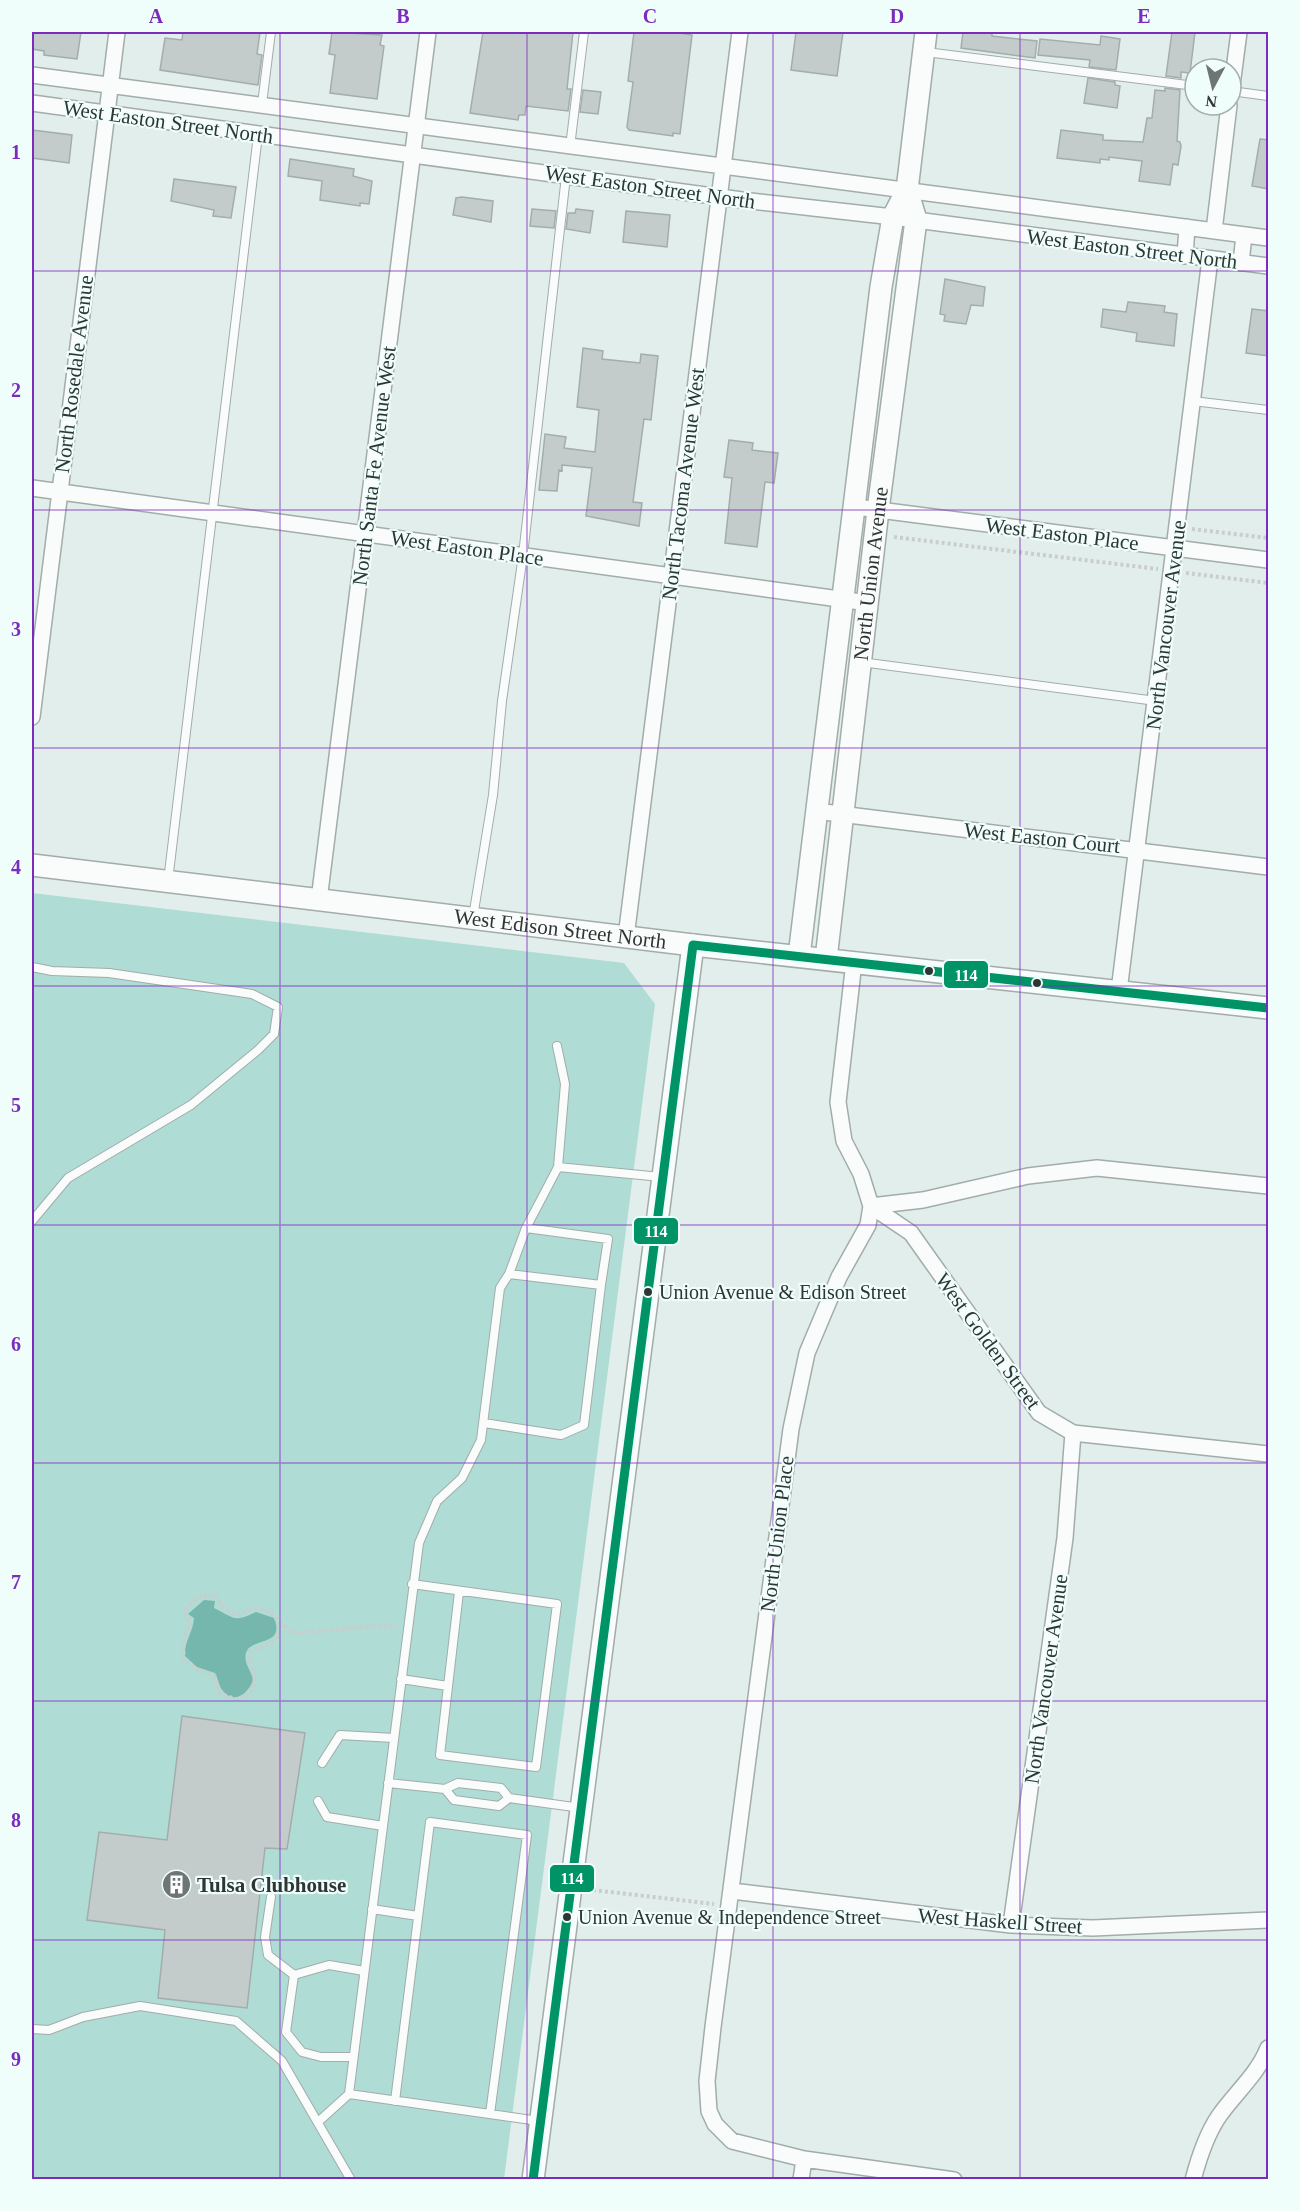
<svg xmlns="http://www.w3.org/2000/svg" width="1300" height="2211" viewBox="0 0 1300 2211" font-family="Georgia,serif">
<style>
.green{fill:#afdcd4}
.water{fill:#75b7ad}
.building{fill:#c3cccb;stroke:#a3adab;stroke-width:1.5}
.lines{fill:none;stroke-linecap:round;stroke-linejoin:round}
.lane-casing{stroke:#a2acaa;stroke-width:10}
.street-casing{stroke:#a2acaa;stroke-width:18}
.secondary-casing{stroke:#a2acaa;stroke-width:24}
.path{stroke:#c9cdcc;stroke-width:4;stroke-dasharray:3 3;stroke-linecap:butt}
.lane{stroke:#fafcfc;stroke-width:8}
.street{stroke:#fafcfc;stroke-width:15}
.secondary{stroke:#fafcfc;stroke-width:21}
.bus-1-casing{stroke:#f0fefb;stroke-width:14}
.bus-1{stroke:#009365;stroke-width:9}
.grid{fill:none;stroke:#7b2cbf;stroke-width:1.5;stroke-opacity:0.55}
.bus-dot{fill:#2e3635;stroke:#f0fefb;stroke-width:2}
.labels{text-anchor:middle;stroke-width:4.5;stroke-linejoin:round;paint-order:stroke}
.bus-label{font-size:20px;fill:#2e3635;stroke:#f0fefb;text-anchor:start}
.street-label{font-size:21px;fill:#2e3635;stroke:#f0fefb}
.poi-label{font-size:21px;font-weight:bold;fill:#2e3635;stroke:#f0fefb;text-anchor:start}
.line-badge{stroke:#f0fefb;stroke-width:2}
.badge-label{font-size:16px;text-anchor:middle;font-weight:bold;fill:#fff}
.neatline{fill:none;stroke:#7b2cbf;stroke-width:2}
.grid-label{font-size:20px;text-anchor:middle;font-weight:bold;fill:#7b2cbf}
</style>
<rect width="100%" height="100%" fill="#e1eeeb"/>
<!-- green -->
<path class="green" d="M32 893 624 963 655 1004 504 2179H32Z"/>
<!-- water -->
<path class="water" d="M204 1600 215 1601 214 1608C235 1618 233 1623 256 1612L274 1618C286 1647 250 1637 246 1653 243 1663 252 1671 253 1680 249 1693 234 1705 223 1691 219 1687 218 1678 215 1673L197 1667 185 1656C184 1641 193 1633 194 1618L188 1614Z"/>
<!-- building -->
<path class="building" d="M32 32H81L77 59 44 55V51L32 49Z
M183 32H260L257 54 262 55 258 85 160 70 165 38 182 40Z
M332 32 382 35 380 45 384 46 377 99 330 93 335 55 329 54Z
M483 32H573L567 89H571L568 111 526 106 525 115H519L518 120 470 113Z
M634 32H674L692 35 680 134 673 133V136L629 130 627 127 633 82 628 81Z
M796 32H843L837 76 791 70Z
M963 32H992V36L1037 41 1035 58 961 48Z
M1172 32H1195L1190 73 1181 72V78L1166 76Z
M1101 36 1120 39 1116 70 1089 67 1090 60 1038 55 1040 39 1100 45Z
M1088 78 1115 82V85L1120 86 1117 108 1084 103Z
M1165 88 1180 90 1177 141 1180 142 1181 146 1178 165 1173 164 1170 185 1139 181 1142 161 1109 157V160L1100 159V163L1057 158 1061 130 1103 135V140L1143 142 1147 118H1152L1155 90 1165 91Z
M583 90 601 92 598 114 580 112Z
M32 130 72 135 69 163 32 158Z
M1260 139 1269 140V189L1252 186Z
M290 159 354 169 353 176 372 181 369 204 360 203V206L320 200 322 181 288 176Z
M174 179 236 187 231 218 213 216 214 210 171 201Z
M462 197 493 201 491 222 453 215 456 198Z
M532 209 556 211 554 228 530 226Z
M576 209 593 211 590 233 566 229 568 213H575Z
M626 211 670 215 667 247 623 242Z
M945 279 985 287 983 306 971 305 966 324 944 321 945 315 940 314Z
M1128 302 1165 306 1164 312 1177 314 1174 346 1136 341 1137 333 1101 327 1103 309 1126 312Z
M1252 309 1269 311V356L1246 353Z
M583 348 603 351 602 359 640 363 641 354 658 356 651 420 644 419 633 502 642 503 639 526 586 516 592 468 562 465V471L559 470 557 491 539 490 545 434 566 437 564 448 595 452 599 410 577 407Z
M729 440 753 443 752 450 778 453 774 483 765 482 757 547 725 543 732 478 724 477Z
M182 1716 305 1733 287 1849 265 1848 247 2008 158 1998 165 1930 87 1920 99 1832 167 1840Z"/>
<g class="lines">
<defs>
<path id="lane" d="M926 52 1195 86
M1231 91 1268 96
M262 104 271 32
M570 147 584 32
M1193 401 1268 410
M861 662 1156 701
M168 881 258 135
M473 917 493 795 502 701 523 555 566 176
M32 967 52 971 109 973 252 994 278 1007 274 1034 258 1050 191 1105 68 1178 32 1221
M557 1046 565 1084 558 1167
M509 1274 601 1285 608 1239 526 1228
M484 1423 561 1435 584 1425 601 1285
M412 1584 557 1604 536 1767 440 1755 459 1592
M401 1679 448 1686
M322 1763 340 1735 394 1738
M388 1783 445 1789
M509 1798 501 1788 458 1783 445 1789 454 1800 499 1806 509 1798 581 1808
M318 1801 327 1817 383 1826
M271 1897 265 1937 268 1955 294 1975
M372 1909 418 1916
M32 2029 49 2030 83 2017 140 2006 236 2021 282 2061 351 2180
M353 2057H321L302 2052 286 2032 294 1975 329 1965 364 1971
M349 2094 539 2121
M395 2101 430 1822 527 1835 490 2114
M318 2122 349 2094 419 1543 437 1501 462 1478 481 1440 500 1288 509 1274 526 1228 558 1167 661 1177"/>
<path id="street" d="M32 75 1268 238
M1231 93 1239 32
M32 103 742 200 893 217 1268 266
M1214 231 1229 105
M1185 256 1187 227
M1241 263 1244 235
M32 488 868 603
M856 507 1268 560
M32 717 117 32
M816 811 1268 867
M319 900 428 32
M626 937 740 32
M854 962 838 1102 844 1141 861 1174 871 1206 868 1225 839 1277 807 1353 791 1429 713 2027 707 2081 709 2111 715 2124 732 2141 804 2159 954 2180
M1119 991 1210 259
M871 1206 911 1233 1039 1413 1073 1433 1268 1454
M871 1206 923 1200 1028 1176 1097 1168 1268 1186
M732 1891 1011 1925 1093 1928 1268 1920
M1011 1925 1065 1538 1073 1433
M801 2180 804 2159
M1193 2180C1199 2157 1206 2135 1219 2116 1235 2093 1258 2074 1268 2048"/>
<g id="secondary">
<path id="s1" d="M32 865 693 945 1268 1008"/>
<path d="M799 956 881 287 893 217 907 190 926 32"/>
<path id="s2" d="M826 959 878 510 916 220 907 190"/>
<path d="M533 2180 693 945"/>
</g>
</defs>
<!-- lane casing -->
<use href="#lane" class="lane-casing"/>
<!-- street casing -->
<use href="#street" class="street-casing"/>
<!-- secondary casing -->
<use href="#secondary" class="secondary-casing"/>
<!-- path -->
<path class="path" d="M1192 529 1268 538
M894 537 1158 569
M1186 573 1268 583
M281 1625 276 1640 250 1652 248 1659C257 1676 259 1691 239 1700L220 1694 215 1677 196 1669 184 1660 183 1641 191 1621 184 1613C192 1600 200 1594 216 1596L222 1606 235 1615C243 1615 249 1607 258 1608 277 1611 279 1630 297 1633L375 1626 397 1627
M593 1890 714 1904"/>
<!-- lane -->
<use href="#lane" class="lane"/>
<!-- street -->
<use href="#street" class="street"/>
<!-- secondary -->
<use href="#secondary" class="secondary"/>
<defs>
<path id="bus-1" d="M533 2180 693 945 1268 1008"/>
</defs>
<!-- bus-1 casing -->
<use href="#bus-1" class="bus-1-casing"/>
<!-- bus-1 -->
<use href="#bus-1" class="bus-1"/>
</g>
<!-- grid -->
<path class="grid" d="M280 32V2180M527 32V2180M773 32V2180M1020 32V2180M32 271H1268M32 510H1268M32 748H1268M32 986H1268M32 1225H1268M32 1463H1268M32 1701H1268M32 1940H1268"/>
<!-- icons -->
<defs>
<symbol id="building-disc" viewBox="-11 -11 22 22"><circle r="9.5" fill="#6d7675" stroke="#f0fefb"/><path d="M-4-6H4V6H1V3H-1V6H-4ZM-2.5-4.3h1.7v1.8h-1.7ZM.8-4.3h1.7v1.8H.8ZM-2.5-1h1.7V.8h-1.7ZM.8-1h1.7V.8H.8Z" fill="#fff"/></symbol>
</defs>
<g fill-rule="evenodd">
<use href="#building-disc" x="160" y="1868" width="33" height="33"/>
</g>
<!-- markers -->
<g class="bus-dot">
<circle cx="929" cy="971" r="5"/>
<circle cx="1037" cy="983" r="5"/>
<circle cx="648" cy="1292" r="5"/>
<circle cx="567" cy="1917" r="5"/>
</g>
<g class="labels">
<!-- bus labels -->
<g class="bus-label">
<text x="659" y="1299">Union Avenue &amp; Edison Street</text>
<text x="578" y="1924">Union Avenue &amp; Independence Street</text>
</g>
<!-- street labels -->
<g class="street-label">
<text transform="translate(168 122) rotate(8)" y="7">West Easton Street North</text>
<text transform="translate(650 187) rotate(8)" y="7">West Easton Street North</text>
<text transform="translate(1132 249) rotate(7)" y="7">West Easton Street North</text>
<text transform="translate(74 374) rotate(-83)" y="7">North Rosedale Avenue</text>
<text transform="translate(374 466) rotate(-83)" y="7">North Santa Fe Avenue West</text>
<text transform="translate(683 484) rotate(-83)" y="7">North Tacoma Avenue West</text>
<text transform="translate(1062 534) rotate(7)" y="7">West Easton Place</text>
<text transform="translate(467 548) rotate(8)" y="7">West Easton Place</text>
<text dy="7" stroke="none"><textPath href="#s2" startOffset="388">North Union Avenue</textPath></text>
<text transform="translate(1166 625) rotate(-83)" y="7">North Vancouver Avenue</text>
<text transform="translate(1042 838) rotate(6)" y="7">West Easton Court</text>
<text dy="7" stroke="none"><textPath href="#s1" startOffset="532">West Edison Street North</textPath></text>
<text transform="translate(988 1341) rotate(54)" y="7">West Golden Street</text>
<text transform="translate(777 1534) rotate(-83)" y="7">North Union Place</text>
<text transform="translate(1046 1679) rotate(-82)" y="7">North Vancouver Avenue</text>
<text transform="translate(1000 1921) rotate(4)" y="7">West Haskell Street</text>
</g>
<!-- poi labels -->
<g class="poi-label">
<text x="197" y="1892">Tulsa Clubhouse</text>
</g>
</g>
<g class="line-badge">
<rect x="943" y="960" width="46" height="29" rx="6" fill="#009365"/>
<rect x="633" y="1217" width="46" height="28" rx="6" fill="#009365"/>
<rect x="549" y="1864" width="46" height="29" rx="6" fill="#009365"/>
</g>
<g class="badge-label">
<text x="966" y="981">114</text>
<text x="656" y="1237">114</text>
<text x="572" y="1884">114</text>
</g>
<!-- border -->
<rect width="1300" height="2211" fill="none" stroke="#f0fefb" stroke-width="66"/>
<!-- north arrow -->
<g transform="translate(1213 87) rotate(187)"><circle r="28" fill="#f0fefb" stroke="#a2aeac" stroke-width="1.5"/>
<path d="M0-4.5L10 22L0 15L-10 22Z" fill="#6d7675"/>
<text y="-9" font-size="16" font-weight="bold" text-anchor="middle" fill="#2e3635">N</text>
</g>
<rect x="33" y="33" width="1234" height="2145" class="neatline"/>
<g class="grid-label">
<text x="156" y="23">A</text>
<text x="403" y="23">B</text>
<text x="650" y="23">C</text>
<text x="897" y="23">D</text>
<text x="1144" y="23">E</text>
<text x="16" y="159">1</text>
<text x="16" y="397">2</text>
<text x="16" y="636">3</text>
<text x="16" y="874">4</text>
<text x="16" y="1112">5</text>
<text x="16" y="1351">6</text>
<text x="16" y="1589">7</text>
<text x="16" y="1827">8</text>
<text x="16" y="2066">9</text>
</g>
</svg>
